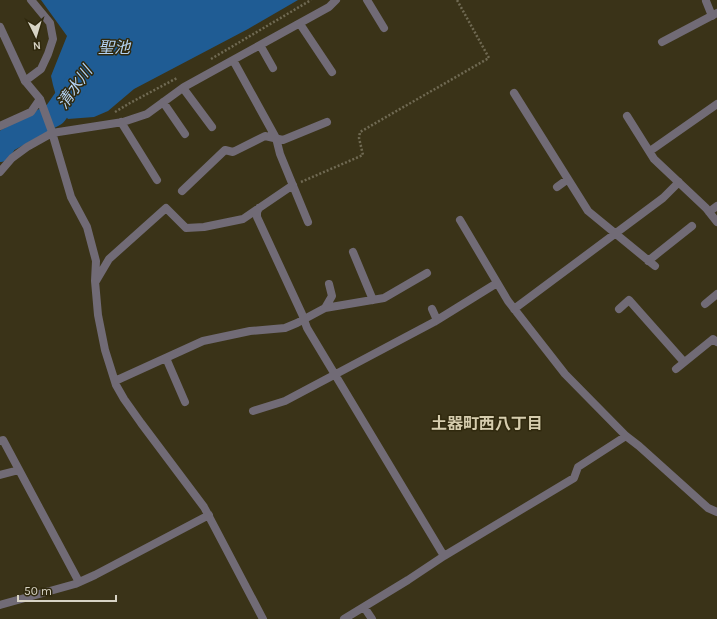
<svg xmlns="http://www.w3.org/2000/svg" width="717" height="619" viewBox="0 0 717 619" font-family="Karla,'Noto Sans JP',sans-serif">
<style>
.water{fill:#1f5c94}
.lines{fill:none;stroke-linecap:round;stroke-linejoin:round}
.river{stroke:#1f5c94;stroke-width:24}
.path{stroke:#706a53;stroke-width:2.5;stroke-dasharray:2 2;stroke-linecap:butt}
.minor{stroke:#716b76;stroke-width:8}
.tertiary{stroke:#716b76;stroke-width:8}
.labels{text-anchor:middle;stroke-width:3;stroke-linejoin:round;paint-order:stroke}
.water-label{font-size:16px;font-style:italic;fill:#b3d2f2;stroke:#30290e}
.neighbourhood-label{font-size:16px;font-weight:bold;fill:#d6cdae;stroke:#30290e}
</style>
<rect width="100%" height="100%" fill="#3a3318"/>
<!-- water -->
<path class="water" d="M41 0H298L248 29 134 89 108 111 94 117 68 119 60 109 53 85 51 76 67 36Z"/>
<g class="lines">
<!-- river -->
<path class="river" d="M0 150 6 141 55 114 78 81"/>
<!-- path -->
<path class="path" d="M211 59 311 0
M115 112 130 103 177 78
M301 182 363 155 359 138 360 132 489 58 457 0"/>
<!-- minor -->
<path class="minor" d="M31 0 50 23 53 39 48 54 41 69 25 81 40 99 51 129 71 197 87 227 96 261 95 281 98 315 105 350 116 385 124 399 141 423 204 507 263 619
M367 0 384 28
M706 1 712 16
M300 24 332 72
M662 42 717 13
M260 45 273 68
M233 60 276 138 280 154 308 222
M183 88 212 127
M514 93 588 211 655 266
M163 102 185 134
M627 116 654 159 706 208 717 222
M121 122 157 180
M0 126 31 112 40 99
M650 151 717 104
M0 172 12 158 27 147 52 133 123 122 147 114 184 87 329 7 336 0
M557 187 568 179
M182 191 225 150 233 152 265 136 283 140 327 122
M259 208 257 212V217L302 314 307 328 444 556
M709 212 717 206
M460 220 508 301 565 374 626 436 639 446 708 508 717 512
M353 252 373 300
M648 261 692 226
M96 281 109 259 166 208 186 228 204 227 243 219 293 185
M705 304 717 294
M325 308 332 296 329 284
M432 309 437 320
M514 309 663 198 679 182
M619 309 629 300 684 362
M166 358 185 402
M676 369 713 339 717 342
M115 381 203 341 250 331 285 328 297 323 325 308 384 298 427 273
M253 411 285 401 434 322 497 283
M0 441 3 440 79 582
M0 475 19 470
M0 605 75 584 95 575 209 515
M364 607 372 619
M344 619 408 580 444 556 574 478 578 467 626 436"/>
<!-- tertiary -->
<path class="tertiary" d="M0 27 25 81"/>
</g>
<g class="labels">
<!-- water labels -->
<g class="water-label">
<text x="114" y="53">聖池</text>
<text transform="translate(74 87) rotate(-55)" y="6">清水川</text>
</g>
<!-- neighbourhood labels -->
<g class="neighbourhood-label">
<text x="487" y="429">土器町西八丁目</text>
</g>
</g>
<!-- north arrow -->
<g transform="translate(36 36) rotate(175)" stroke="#30290e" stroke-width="3" paint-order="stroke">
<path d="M0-3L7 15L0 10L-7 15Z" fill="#d8d4c5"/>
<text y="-6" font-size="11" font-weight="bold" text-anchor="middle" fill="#d8d4c5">N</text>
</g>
<!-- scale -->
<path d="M18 595v6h98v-6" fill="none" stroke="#d8d4c5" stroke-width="2"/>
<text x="24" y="595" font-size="12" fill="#d8d4c5" stroke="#30290e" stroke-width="3" paint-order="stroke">50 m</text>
</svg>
